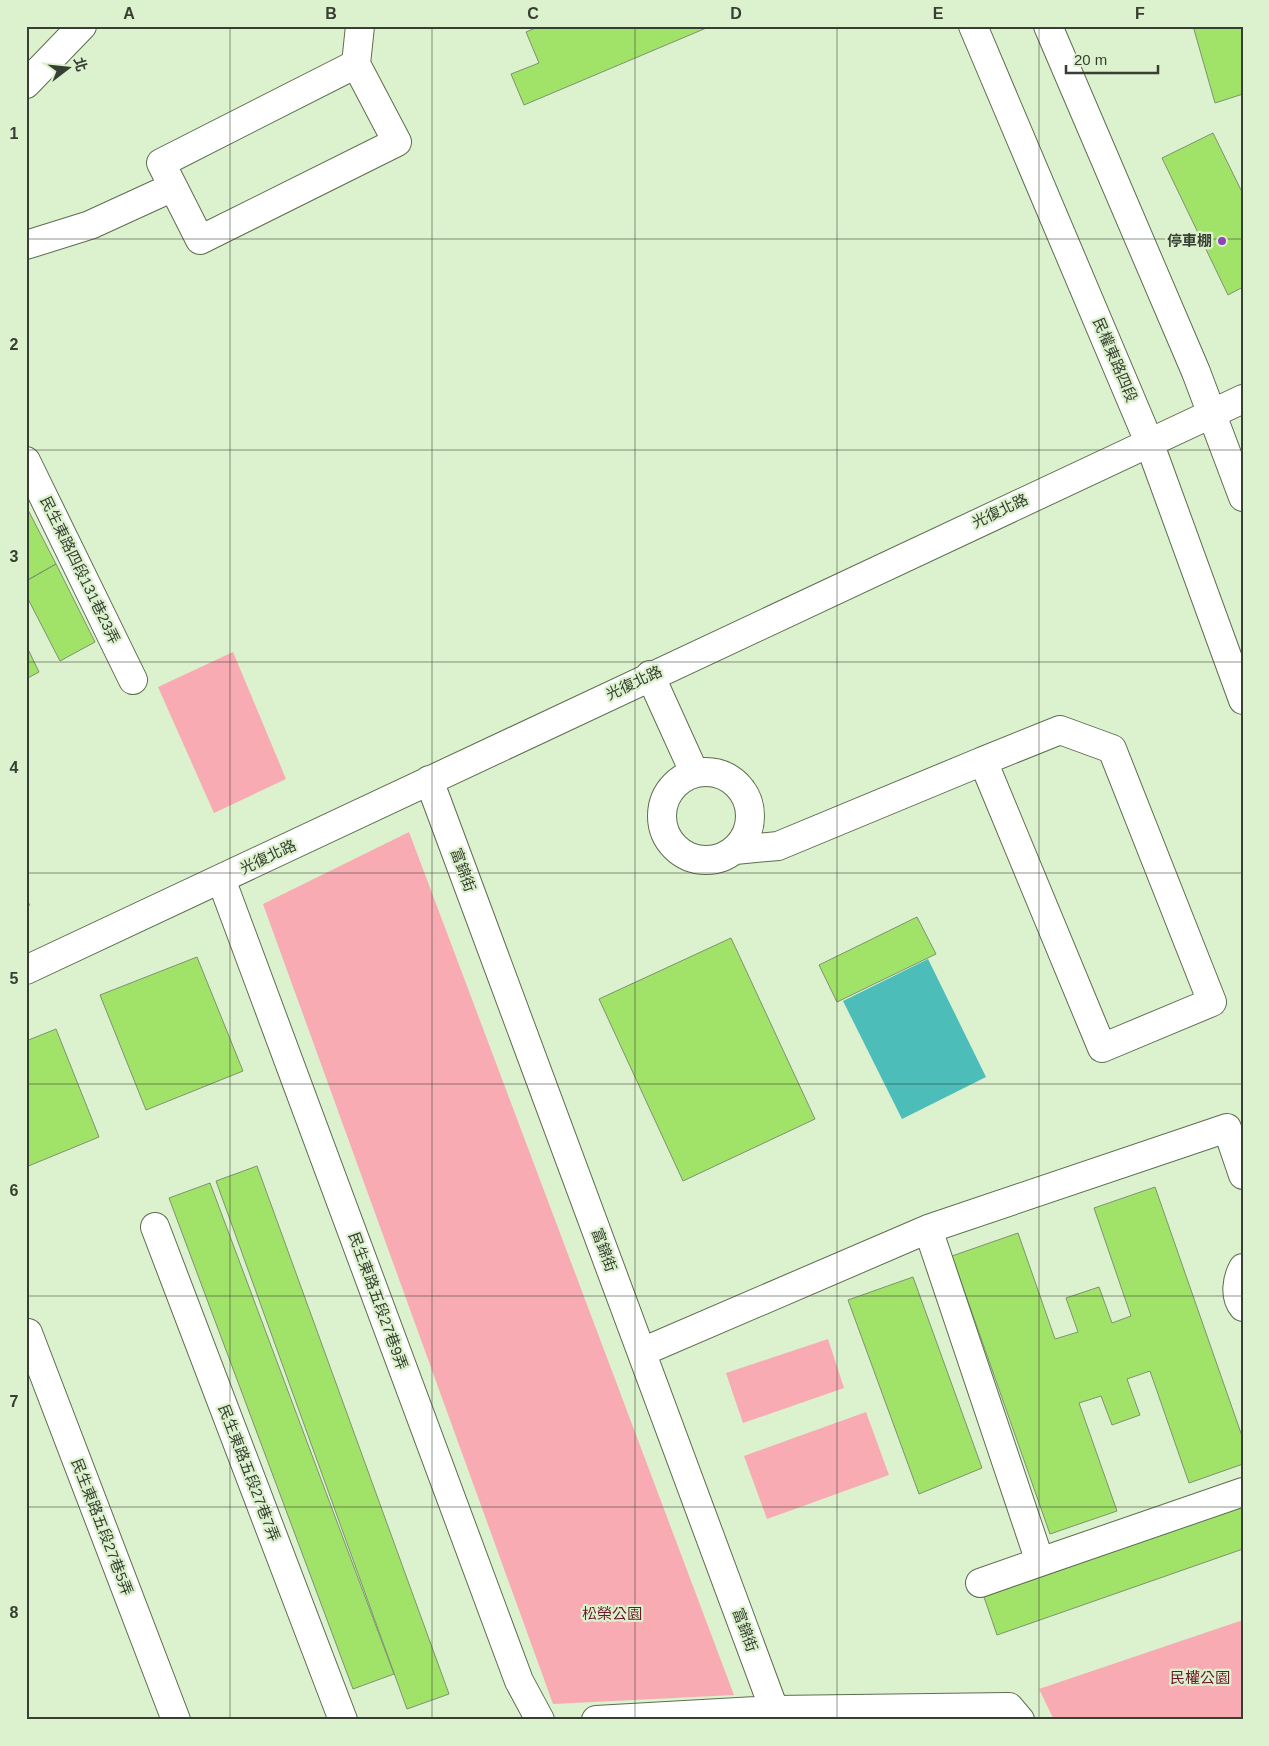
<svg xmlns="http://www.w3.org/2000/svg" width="1269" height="1746" viewBox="0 0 1269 1746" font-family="Arial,'Noto Sans TC',sans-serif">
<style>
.green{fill:#f9abb3}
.water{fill:#4dbdba}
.building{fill:#a1e268;stroke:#7f9271}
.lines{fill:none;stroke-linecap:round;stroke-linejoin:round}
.minor-casing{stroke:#5c6e4f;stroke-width:30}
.major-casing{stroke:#5c6e4f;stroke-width:30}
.path{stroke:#91a187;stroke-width:3;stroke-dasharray:2.5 2.5;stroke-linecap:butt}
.minor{stroke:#fff;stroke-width:28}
.major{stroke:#fff;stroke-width:28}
.grid{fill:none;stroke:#363f31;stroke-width:1;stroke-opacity:0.55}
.poi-dot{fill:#8f44b6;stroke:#dcf1cd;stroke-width:2}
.labels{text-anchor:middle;stroke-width:4.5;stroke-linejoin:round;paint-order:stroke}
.poi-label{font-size:15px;font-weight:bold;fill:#363f31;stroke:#dcf1cd;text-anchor:end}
.street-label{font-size:15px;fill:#363f31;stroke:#dcf1cd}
.park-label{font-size:15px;fill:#6d172b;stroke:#dcf1cd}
.neatline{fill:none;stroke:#363f31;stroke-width:2}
.grid-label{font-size:16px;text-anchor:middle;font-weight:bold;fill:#363f31}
</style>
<rect width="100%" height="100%" fill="#dcf1cd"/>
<!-- green -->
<path class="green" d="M233 652 286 779 214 813 158 687Z
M409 832 734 1695 553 1704 263 904Z
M828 1339 844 1388 743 1423 726 1373Z
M866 1412 889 1475 767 1519 744 1456Z
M1243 1620V1720H1054L1039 1689Z"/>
<!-- water -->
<path class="water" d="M928 959 986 1077 902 1119 843 1001Z"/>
<!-- building -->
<path class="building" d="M540 26H711L524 105 511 74 539 63 526 32Z
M1193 26H1243V94L1215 103Z
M1213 133 1243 194V287L1228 295 1162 158Z
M26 506 56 564 26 581Z
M56 564 95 642 60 661 26 595V581Z
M26 645 39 672 26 679Z
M917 917 936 954 837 1002 819 965Z
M731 938 815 1119 683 1181 599 999Z
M197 957 243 1071 146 1110 100 995Z
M56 1029 99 1137 26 1167V1041Z
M257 1166 449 1694 407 1709 216 1181Z
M210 1183 394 1674 353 1689 169 1198Z
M1155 1187 1243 1439V1464L1189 1483 1150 1371 1127 1379 1140 1415 1112 1425 1101 1396 1079 1403 1117 1511 1050 1534 952 1256 1018 1233 1055 1339 1078 1332 1066 1298 1099 1287 1112 1323 1131 1316 1094 1208Z
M913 1277 982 1468 919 1494 848 1300Z
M1243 1506V1549L997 1635 984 1597Z"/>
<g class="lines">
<defs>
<path id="minor" d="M356 64 161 163 200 240 397 142 356 64 360 26
M26 84 82 26
M26 245 90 225 173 187
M26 461 133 680
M650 675 694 772
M662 816a44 44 0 1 1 88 0a44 44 0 1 1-88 0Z
M429 780 778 1720
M735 850 778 846 983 761 1102 1048 1212 1002 1112 749 1060 730 983 761
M221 879 519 1681 540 1720
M26 970 1243 399
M155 1227 343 1720
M928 1229 1040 1562 1243 1492
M1243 1268C1237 1279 1234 1296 1243 1307
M28 1333 176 1720
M642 1352 928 1229 1227 1128 1243 1175
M980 1583 1040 1562
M596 1720 775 1710 1009 1707 1020 1720"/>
<path id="major" d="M973 26 1149 442 1243 700
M1048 26 1196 372 1243 497"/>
</defs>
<!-- minor casing -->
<use href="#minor" class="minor-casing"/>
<!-- major casing -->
<use href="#major" class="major-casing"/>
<!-- path -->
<path class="path" d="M26 899 29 906"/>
<!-- minor -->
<use href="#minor" class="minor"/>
<!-- major -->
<use href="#major" class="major"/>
</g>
<!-- grid -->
<path class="grid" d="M230 26V1720M432 26V1720M635 26V1720M837 26V1720M1039 26V1720M26 239H1243M26 450H1243M26 662H1243M26 873H1243M26 1084H1243M26 1296H1243M26 1507H1243"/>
<!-- markers -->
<circle class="poi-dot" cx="1222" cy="241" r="5"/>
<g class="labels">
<!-- poi labels -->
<g class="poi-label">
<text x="1212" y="246">停車棚</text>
</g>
<!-- street labels -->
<g class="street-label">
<text transform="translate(1115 360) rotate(67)" y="5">民權東路四段</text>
<text transform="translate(1000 511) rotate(-25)" y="5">光復北路</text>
<text transform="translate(80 570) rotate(64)" y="5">民生東路四段131巷23弄</text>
<text transform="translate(634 683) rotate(-25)" y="5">光復北路</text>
<text transform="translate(268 857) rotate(-25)" y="5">光復北路</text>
<text transform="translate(463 870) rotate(70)" y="5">富錦街</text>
<text transform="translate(604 1250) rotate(70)" y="5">富錦街</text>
<text transform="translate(378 1301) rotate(70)" y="5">民生東路五段27巷9弄</text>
<text transform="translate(249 1473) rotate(69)" y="5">民生東路五段27巷7弄</text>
<text transform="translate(102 1527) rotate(69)" y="5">民生東路五段27巷5弄</text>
<text transform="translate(745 1630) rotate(70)" y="5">富錦街</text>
</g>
<!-- park labels -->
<g class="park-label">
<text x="612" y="1619">松榮公園</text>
<text x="1200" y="1683">民權公園</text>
</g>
</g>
<!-- border -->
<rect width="1269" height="1746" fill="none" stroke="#dcf1cd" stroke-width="55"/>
<!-- north arrow -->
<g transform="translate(68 68) rotate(74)" stroke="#dcf1cd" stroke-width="4" paint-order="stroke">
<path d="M0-4L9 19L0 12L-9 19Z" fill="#363f31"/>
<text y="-8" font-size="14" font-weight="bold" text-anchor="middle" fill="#363f31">北</text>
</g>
<!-- scale -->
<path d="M1066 65v8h92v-8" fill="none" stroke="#363f31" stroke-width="2.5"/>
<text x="1074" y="65" font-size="15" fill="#363f31" stroke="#dcf1cd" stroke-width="4" paint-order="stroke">20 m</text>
<rect x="28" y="28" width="1214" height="1690" class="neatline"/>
<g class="grid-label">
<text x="129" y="19">A</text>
<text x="331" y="19">B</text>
<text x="533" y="19">C</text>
<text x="736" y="19">D</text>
<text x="938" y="19">E</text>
<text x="1140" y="19">F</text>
<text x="14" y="139">1</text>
<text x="14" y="350">2</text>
<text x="14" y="562">3</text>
<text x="14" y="773">4</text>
<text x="14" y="984">5</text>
<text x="14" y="1196">6</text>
<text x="14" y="1407">7</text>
<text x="14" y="1618">8</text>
</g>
</svg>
